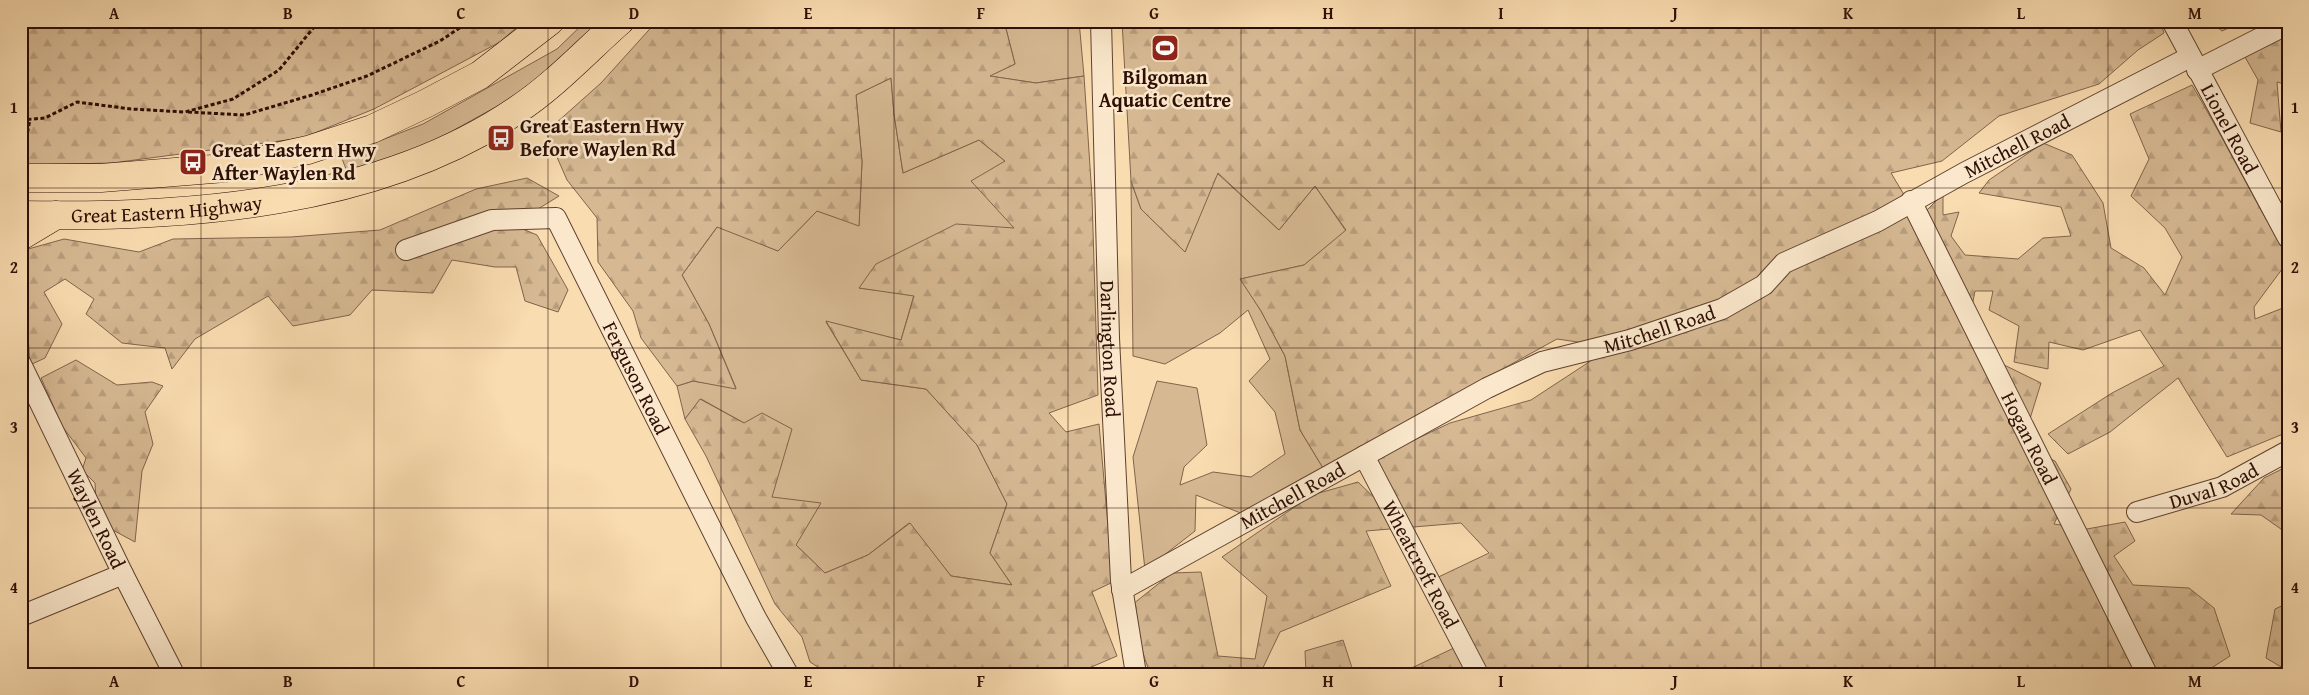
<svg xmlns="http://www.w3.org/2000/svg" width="2309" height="695" viewBox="0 0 2309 695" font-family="'Gentium Book Plus',serif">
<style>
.green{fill:#d6b993;stroke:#81644c}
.forest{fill:url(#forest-firs);stroke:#81644c}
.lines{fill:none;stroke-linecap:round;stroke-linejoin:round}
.minor-casing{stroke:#5f422f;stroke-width:22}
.highway-casing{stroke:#2c0e04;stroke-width:29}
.path{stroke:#2c0e04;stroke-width:3;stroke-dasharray:4 2.5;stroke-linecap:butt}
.minor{stroke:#fbe8cc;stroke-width:20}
.highway{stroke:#f9dcb0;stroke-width:28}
.grid{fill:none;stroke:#2c0e04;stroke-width:1;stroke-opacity:0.55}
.labels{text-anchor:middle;stroke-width:5;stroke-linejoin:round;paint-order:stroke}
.poi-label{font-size:20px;font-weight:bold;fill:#2c0e04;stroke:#fbe8cc;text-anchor:start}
.street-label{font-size:20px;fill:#2c0e04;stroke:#fbe8cc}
.neatline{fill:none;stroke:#2c0e04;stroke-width:2}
.grid-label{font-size:16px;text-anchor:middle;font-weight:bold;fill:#2c0e04}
</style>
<defs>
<pattern id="forest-firs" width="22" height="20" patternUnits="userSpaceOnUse" patternTransform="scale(1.25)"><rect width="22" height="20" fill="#d6b993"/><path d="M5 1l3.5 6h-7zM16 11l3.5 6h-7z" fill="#b89e7d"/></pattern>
</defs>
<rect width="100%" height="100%" fill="#f9dcb0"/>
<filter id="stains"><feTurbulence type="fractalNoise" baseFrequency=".004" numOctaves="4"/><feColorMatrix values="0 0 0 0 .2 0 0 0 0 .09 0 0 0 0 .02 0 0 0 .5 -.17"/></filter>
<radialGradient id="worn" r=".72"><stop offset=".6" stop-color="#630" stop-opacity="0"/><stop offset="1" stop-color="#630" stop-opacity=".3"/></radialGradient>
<!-- green -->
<path class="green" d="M586 21H600L550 70 503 103 436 140 372 167 346 169 341 156 423 124 557 49Z
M1004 21H1079L1084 76 1036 83 989 76 1015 64Z
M891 78 894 114 903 173 979 140 1005 161 1015 228 859 288 914 295 901 340 826 322 861 380 926 389 977 445 1007 504 990 553 1012 585 951 576 909 523 868 555 825 573 796 545 772 497 744 423 701 399 685 419 677 386 693 381 736 388 709 324 682 275 718 226 778 251 817 211 859 225 862 162 856 95Z
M1217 173 1279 230 1315 186 1346 231 1304 265 1241 279 1261 311 1285 356 1300 430 1323 468 1243 514 1196 495 1195 531 1145 570 1133 457 1157 381 1197 388 1207 445 1184 467 1180 485 1213 472 1251 477 1285 454 1275 412 1249 381 1270 359 1248 310 1220 333 1165 364 1133 356 1131 181 1141 209 1185 252Z"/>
<!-- forest -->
<path class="forest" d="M21 21H524L500 42 374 109 302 138 112 163 21 165Z
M657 21H1004L1015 64 990 76 1036 83 1084 76 1092 197 1098 395 1049 413 1066 432 1099 424 1113 582 1092 592 1117 656 1075 674H829L810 662 802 637 775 604 706 456 685 419 700 399 744 423 762 413 792 429 772 497 821 503 796 545 825 573 868 555 910 523 951 576 1012 585 990 553 1007 504 977 445 926 389 861 380 826 321 901 340 914 296 859 288 876 264 956 224 1014 228 971 181 1005 161 979 140 903 173 894 114 891 78 856 95 862 162 859 226 817 211 778 251 717 227 682 275 709 324 736 389 693 381 677 386 641 338 633 311 598 262 597 218 567 180 546 132 601 83Z
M1122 21H2160L2164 33 2138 50 2099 84 1999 116 1942 161 1891 173 1906 198 1924 213 1943 194V215L1959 212 1951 236 1965 255 2018 259 2043 238 2071 236 2061 207 1979 193 1989 180 2043 143 2072 155 2103 203 2111 248 2144 268 2165 295 2182 257 2165 228 2131 196 2149 159 2130 114 2192 85C2226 142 2254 201 2288 257V261L2254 307 2255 319 2288 306V432L2227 457 2178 378 2110 432 2068 454 2048 434 2112 393 2164 366 2140 330 2083 350 2049 342 2048 369 2014 362 2019 326 1989 310 1993 291H1975L1968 327 1998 362 2041 383 2029 422 2033 451 2055 461 2071 489 2054 524 2087 529 2125 522 2135 541 2114 556 2133 585 2189 588 2214 608 2230 656 2202 674H1399L1456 647 1430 581 1489 553 1461 523 1366 531 1391 586 1280 632 1260 674H1150L1128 608 1172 573 1201 572 1218 656 1255 659 1267 596 1222 557 1312 495 1358 482 1382 505 1368 462 1450 423 1531 400 1612 347 1557 339 1323 468 1300 430 1285 356 1261 311 1240 279 1304 265 1346 230 1315 186 1279 230 1218 173 1185 252 1141 209 1131 181Z
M2210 21H2244L2222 31Z
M2288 31V85L2277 82 2281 132 2250 123 2258 80 2245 57Z
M527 178 559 196 538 209 506 222 537 235 568 290 558 312 525 301 516 267H495L452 260 433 293 372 290 350 315 293 326 268 296 195 339 172 369 165 348 122 343 86 314 94 299 65 279 44 292 62 324 45 358 30 365 28 336 21 325V251L64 239 139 252 173 239 291 237 380 230 476 189Z
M76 360 117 385 152 382 163 386 145 412 153 444 142 471 135 542 109 528 96 500 95 483 82 470 86 458 62 426 41 378Z
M2288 466V534L2261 515 2231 514 2264 478Z
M2288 603V671L2266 658 2275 609Z
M1343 640 1354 674H1306L1305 651Z"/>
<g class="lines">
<defs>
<g id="minor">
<path id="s1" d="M1101 21 1109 338 1121 581 1136 674"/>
<path id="s2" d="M2172 21 2288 238"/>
<path d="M2197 70 2288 24"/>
<path id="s3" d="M1911 201 2147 674"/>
<path id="s4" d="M406 250 492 220 556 218 756 618 788 674"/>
<path id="s5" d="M21 364 123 574 174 674"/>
<path id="s6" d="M1364 456 1478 674"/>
<path id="s7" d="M2137 512 2222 487 2288 451"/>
<path id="s8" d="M1122 590 1487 388 1542 362 1630 340 1722 309 1764 285 1784 263 1878 221 1964 173 2190 57"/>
<path d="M21 616 123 574"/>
</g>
<g id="highway">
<path d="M21 178H101L225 168 308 150 372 129 425 104 480 75 550 21"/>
<path id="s9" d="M21 215C185 218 378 205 517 110 555 85 586 51 620 21"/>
<path d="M21 236 56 215"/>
</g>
</defs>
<!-- minor casing -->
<use href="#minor" class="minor-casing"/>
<!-- highway casing -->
<use href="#highway" class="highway-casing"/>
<!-- path -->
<path class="path" d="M188 112 244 115 312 95 367 76 440 41 470 21
M21 120 45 118 77 102 131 109 185 112 233 99 279 70 319 21
M23 158 30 119"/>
<!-- minor -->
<use href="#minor" class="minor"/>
<!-- highway -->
<use href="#highway" class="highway"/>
</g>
<!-- grid -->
<path class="grid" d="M201 21V674M374 21V674M548 21V674M721 21V674M894 21V674M1068 21V674M1241 21V674M1415 21V674M1588 21V674M1761 21V674M1935 21V674M2108 21V674M21 188H2288M21 348H2288M21 508H2288"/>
<!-- icons -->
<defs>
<symbol id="stadium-square" viewBox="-11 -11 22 22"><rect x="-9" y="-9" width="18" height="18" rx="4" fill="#8f2418" stroke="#fbe8cc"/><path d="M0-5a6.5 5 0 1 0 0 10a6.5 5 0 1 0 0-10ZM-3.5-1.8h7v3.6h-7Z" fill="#fff"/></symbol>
<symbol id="bus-square" viewBox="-11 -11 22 22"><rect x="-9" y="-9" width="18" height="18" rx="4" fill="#8f2418" stroke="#fbe8cc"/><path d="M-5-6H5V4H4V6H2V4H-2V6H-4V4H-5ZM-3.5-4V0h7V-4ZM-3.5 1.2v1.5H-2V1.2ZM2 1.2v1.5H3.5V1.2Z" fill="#fff"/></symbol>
</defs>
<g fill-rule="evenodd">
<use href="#stadium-square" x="1149" y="32" width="32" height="32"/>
<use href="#bus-square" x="485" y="122" width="32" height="32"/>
<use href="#bus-square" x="177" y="146" width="32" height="32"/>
</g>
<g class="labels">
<!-- poi labels -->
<g class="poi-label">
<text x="1165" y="84" text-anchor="middle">Bilgoman<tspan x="1165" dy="23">Aquatic Centre</tspan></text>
<text x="520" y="133">Great Eastern Hwy<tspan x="520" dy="23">Before Waylen Rd</tspan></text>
<text x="212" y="157">Great Eastern Hwy<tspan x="212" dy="23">After Waylen Rd</tspan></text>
</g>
<!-- street labels -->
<g class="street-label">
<text dy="7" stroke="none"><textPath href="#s2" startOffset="122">Lionel Road</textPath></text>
<text dy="7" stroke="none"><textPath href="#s8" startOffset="1005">Mitchell Road</textPath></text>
<text dy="7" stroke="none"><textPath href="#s9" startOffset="146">Great Eastern Highway</textPath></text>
<text dy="7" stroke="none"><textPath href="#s8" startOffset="600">Mitchell Road</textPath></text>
<text dy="7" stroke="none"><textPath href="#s1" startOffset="328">Darlington Road</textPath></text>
<text dy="7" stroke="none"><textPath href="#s4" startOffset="334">Ferguson Road</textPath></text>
<text dy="7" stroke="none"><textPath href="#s3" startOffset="265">Hogan Road</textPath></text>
<text dy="7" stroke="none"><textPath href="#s7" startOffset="81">Duval Road</textPath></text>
<text dy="7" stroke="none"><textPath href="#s8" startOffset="195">Mitchell Road</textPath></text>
<text dy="7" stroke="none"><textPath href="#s5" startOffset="172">Waylen Road</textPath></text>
<text dy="7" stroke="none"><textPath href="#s6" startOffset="122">Wheatcroft Road</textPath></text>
</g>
</g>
<!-- margin -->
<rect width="2309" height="695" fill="none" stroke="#f9dcb0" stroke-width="55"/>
<rect x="28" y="28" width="2254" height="640" class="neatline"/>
<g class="grid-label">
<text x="114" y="19">A</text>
<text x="288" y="19">B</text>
<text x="461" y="19">C</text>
<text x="634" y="19">D</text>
<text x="808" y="19">E</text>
<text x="981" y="19">F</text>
<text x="1154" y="19">G</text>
<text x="1328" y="19">H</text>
<text x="1501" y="19">I</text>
<text x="1675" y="19">J</text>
<text x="1848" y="19">K</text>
<text x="2021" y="19">L</text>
<text x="2195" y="19">M</text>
<text x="14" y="113">1</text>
<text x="2295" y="113">1</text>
<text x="14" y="273">2</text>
<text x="2295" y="273">2</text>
<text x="14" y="433">3</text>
<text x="2295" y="433">3</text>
<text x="14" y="593">4</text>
<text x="2295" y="593">4</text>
<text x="114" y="687">A</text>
<text x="288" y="687">B</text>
<text x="461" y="687">C</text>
<text x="634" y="687">D</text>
<text x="808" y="687">E</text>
<text x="981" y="687">F</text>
<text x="1154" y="687">G</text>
<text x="1328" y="687">H</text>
<text x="1501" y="687">I</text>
<text x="1675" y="687">J</text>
<text x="1848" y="687">K</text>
<text x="2021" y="687">L</text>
<text x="2195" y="687">M</text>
</g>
<rect width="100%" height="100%" filter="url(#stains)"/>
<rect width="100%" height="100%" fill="url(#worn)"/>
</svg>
